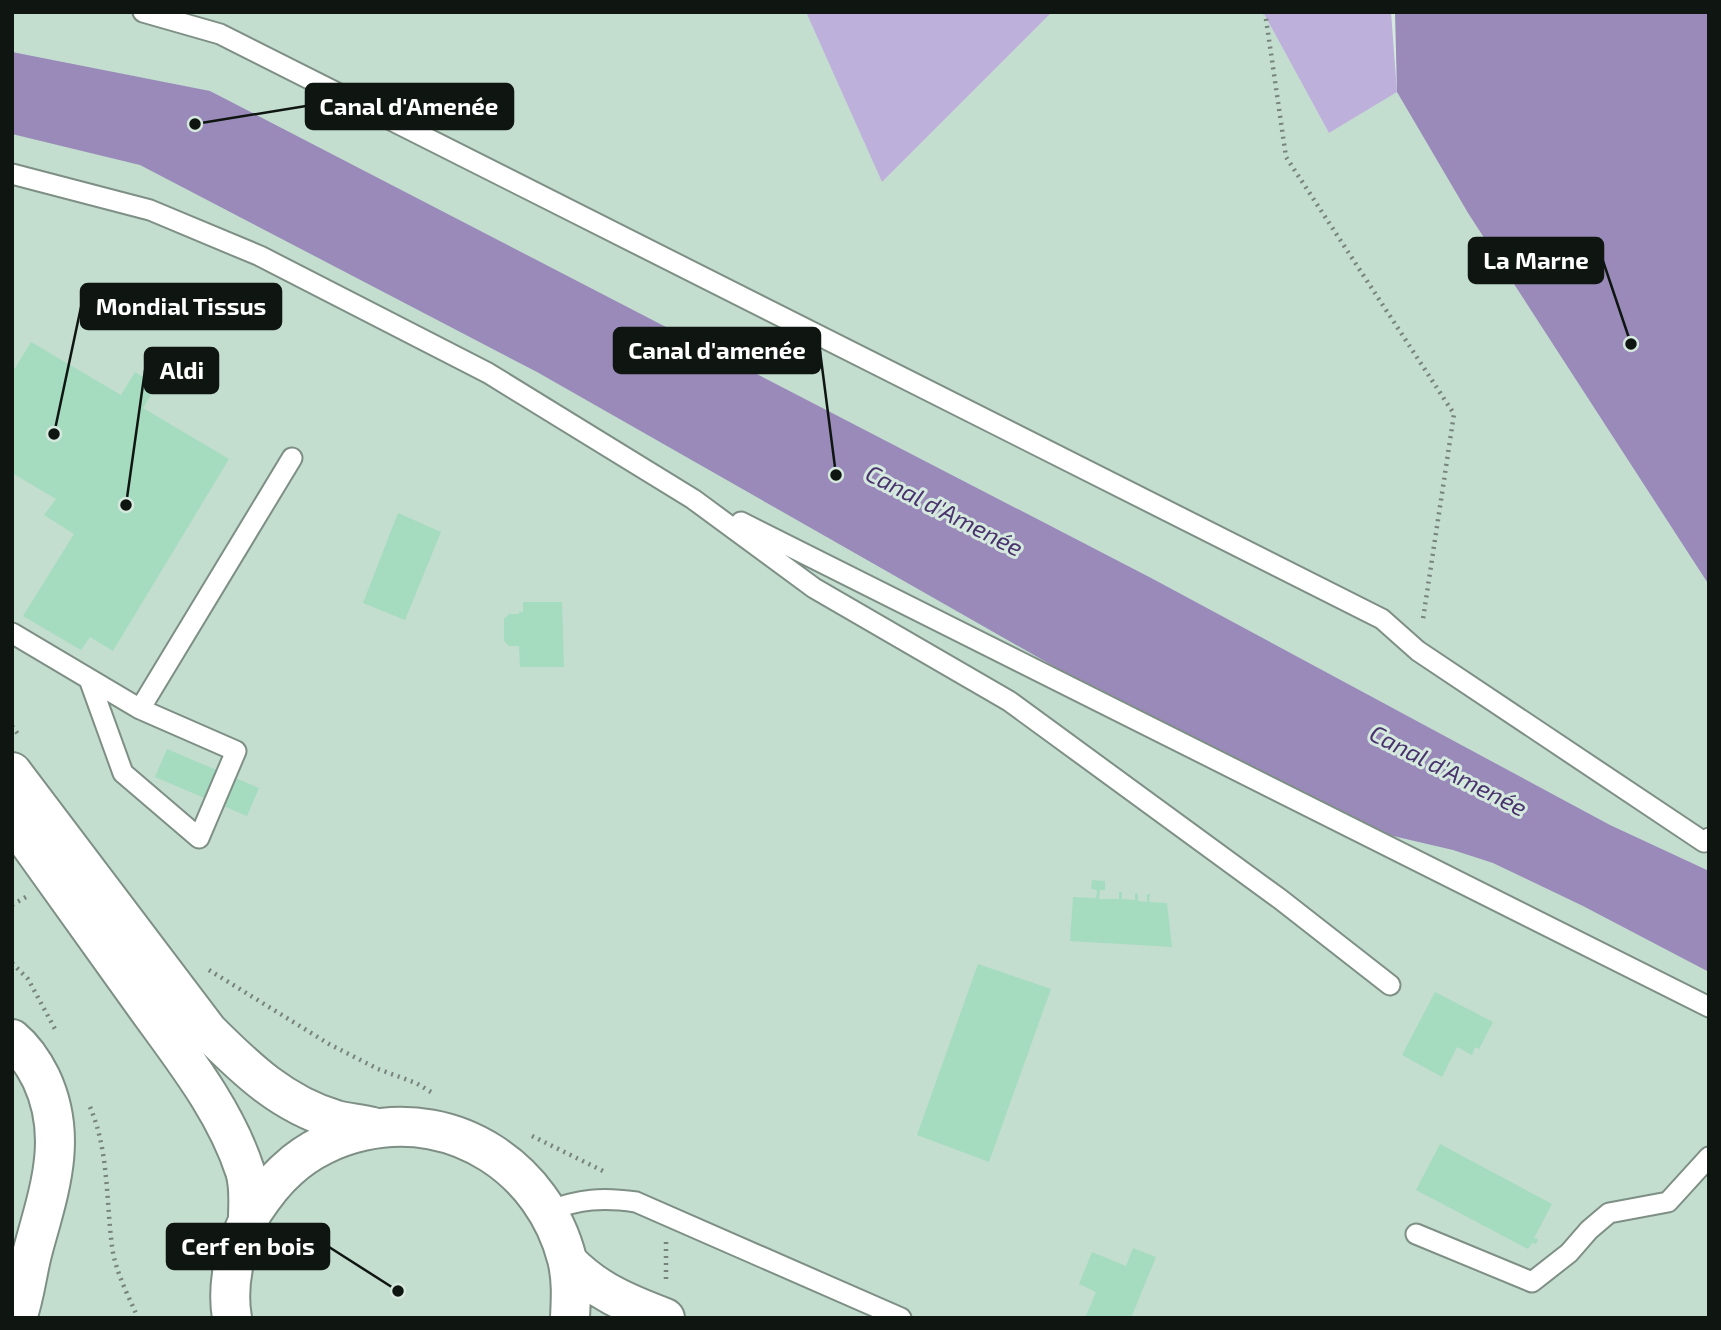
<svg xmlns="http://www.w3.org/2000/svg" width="1721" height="1330" viewBox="0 0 1721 1330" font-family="'Exo 2',sans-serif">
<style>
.built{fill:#c3ddcf}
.green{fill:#bdb0da}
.water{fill:#998ab9}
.building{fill:#a5dcc0}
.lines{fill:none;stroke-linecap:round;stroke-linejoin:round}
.lane-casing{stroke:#7e8f85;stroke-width:23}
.street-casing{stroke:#7e8f85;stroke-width:42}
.secondary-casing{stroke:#7e8f85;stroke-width:42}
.path{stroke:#77847d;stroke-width:4.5;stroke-dasharray:2 5;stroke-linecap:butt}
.lane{stroke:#fff;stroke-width:19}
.street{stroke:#fff;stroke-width:38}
.secondary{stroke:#fff;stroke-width:38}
.labels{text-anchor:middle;stroke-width:6;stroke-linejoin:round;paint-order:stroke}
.water-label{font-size:24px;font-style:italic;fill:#49326d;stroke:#d6e9de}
.leader{fill:none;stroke:#0f1612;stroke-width:2.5}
.callout-dot{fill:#0f1612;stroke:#d6e9de;stroke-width:2.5}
.callout{fill:#0f1612;stroke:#0f1612;stroke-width:2.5}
.callout-label{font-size:24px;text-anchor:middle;font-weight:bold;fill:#fff}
</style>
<rect width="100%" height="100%" fill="#d6e9de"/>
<!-- built -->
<path class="built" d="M12 12H806L882 182 1052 12H1263L1329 133 1397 92 1468 213 1709 585V1318H12Z"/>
<!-- green -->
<path class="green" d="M806 12H1052L882 182Z
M1263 12H1391L1397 92 1329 133Z"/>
<!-- water -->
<path class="water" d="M1395 12H1709V585L1468 213 1397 92Z
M12 52 210 91 1153 579 1610 825 1709 871V972L1583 906 1493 863 1453 850 1376 832 1076 679 537 372 140 165 12 134Z"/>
<!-- building -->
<path class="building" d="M31 342 121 395 135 372 157 385 143 408 229 459 113 651 90 637 81 650 23 616 74 534 44 515 56 499 12 473V373Z
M398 513 441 532 405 620 363 603Z
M523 602H562L564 667H520L519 646H509L504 641V619L509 614H519V612H523Z
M167 749 259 788 247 816 155 777Z
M1092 880 1105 881V890H1100L1099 899H1119V892H1122V899L1135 900V893L1138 894V901L1147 902V894H1150L1149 902 1167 903 1172 947 1070 941 1073 897 1096 898 1097 890 1091 889Z
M978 964 1051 989 989 1162 917 1135Z
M1435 992 1493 1022 1479 1049 1475 1047 1472 1055 1457 1047 1442 1077 1402 1055Z
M1440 1144 1552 1204 1534 1238 1538 1239 1536 1244 1532 1243 1528 1249 1416 1190Z
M1133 1248 1156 1257 1131 1318H1085L1096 1292 1079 1284 1092 1252 1126 1266Z"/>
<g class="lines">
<defs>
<path id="lane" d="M143 12 220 34 1382 619 1418 651 1704 842 1709 838
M12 174 150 210 260 256 488 373 693 499 814 588 1009 701 1280 899 1390 985
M741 522 1709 1007
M12 633 140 709 292 458
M89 679 123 773 199 838 236 751 140 709
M548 1211C580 1199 602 1197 636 1202L901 1318
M1416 1234 1532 1282 1569 1253 1589 1230 1609 1213 1668 1202 1709 1157"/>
<path id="street" d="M12 1039C24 1049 34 1064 41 1078 69 1137 49 1191 33 1250 27 1272 25 1296 17 1318"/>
<path id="secondary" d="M12 772 208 1031C246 1069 282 1104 336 1120 348 1123 361 1124 373 1127
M12 819C56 880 100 941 143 1002 181 1055 225 1109 245 1171 250 1187 248 1204 248 1219
M568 1262C596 1291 628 1304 665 1318
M232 1318C226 1284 236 1239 254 1210 264 1195 274 1181 288 1169 308 1150 336 1137 363 1131 456 1110 544 1169 567 1259 572 1279 571 1298 570 1318"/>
</defs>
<!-- lane casing -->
<use href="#lane" class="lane-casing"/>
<!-- street casing -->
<use href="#street" class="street-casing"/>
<!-- secondary casing -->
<use href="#secondary" class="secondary-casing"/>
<!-- path -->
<path class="path" d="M1265 12 1286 157 1454 414 1423 619
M12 726 20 737
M12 905 26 897
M12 963 28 979 55 1029
M209 970 329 1044 378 1069 416 1083 431 1092
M90 1107C109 1151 106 1201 112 1246 115 1271 128 1295 138 1318
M532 1136 605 1172
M666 1242V1279"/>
<!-- lane -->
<use href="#lane" class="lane"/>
<!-- street -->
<use href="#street" class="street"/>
<!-- secondary -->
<use href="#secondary" class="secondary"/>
</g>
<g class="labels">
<!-- water labels -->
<g class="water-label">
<text transform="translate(944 511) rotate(27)" y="8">Canal d'Amenée</text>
<text transform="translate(1448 771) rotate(27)" y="8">Canal d'Amenée</text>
</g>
</g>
<!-- callouts -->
<path class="leader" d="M195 124L306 106M1631 344L1603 261M54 434L81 307M836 475L820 351M126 505L145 370M398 1291L329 1247"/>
<g class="callout-dot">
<circle cx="195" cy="124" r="7"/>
<circle cx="1631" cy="344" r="7"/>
<circle cx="54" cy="434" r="7"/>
<circle cx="836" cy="475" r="7"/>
<circle cx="126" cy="505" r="7"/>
<circle cx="398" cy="1291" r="7"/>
</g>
<g class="callout">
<rect x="306" y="84" width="207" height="45" rx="7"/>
<rect x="1469" y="238" width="134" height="45" rx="7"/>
<rect x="81" y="284" width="200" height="45" rx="7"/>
<rect x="614" y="328" width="206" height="45" rx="7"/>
<rect x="145" y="348" width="73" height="45" rx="7"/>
<rect x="167" y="1224" width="162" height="45" rx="7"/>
</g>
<g class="callout-label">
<text x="409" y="115">Canal d'Amenée</text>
<text x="1536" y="269">La Marne</text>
<text x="181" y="315">Mondial Tissus</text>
<text x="717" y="359">Canal d'amenée</text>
<text x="182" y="379">Aldi</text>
<text x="248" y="1255">Cerf en bois</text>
</g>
<!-- border -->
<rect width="1721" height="1330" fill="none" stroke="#0f1612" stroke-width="28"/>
</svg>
